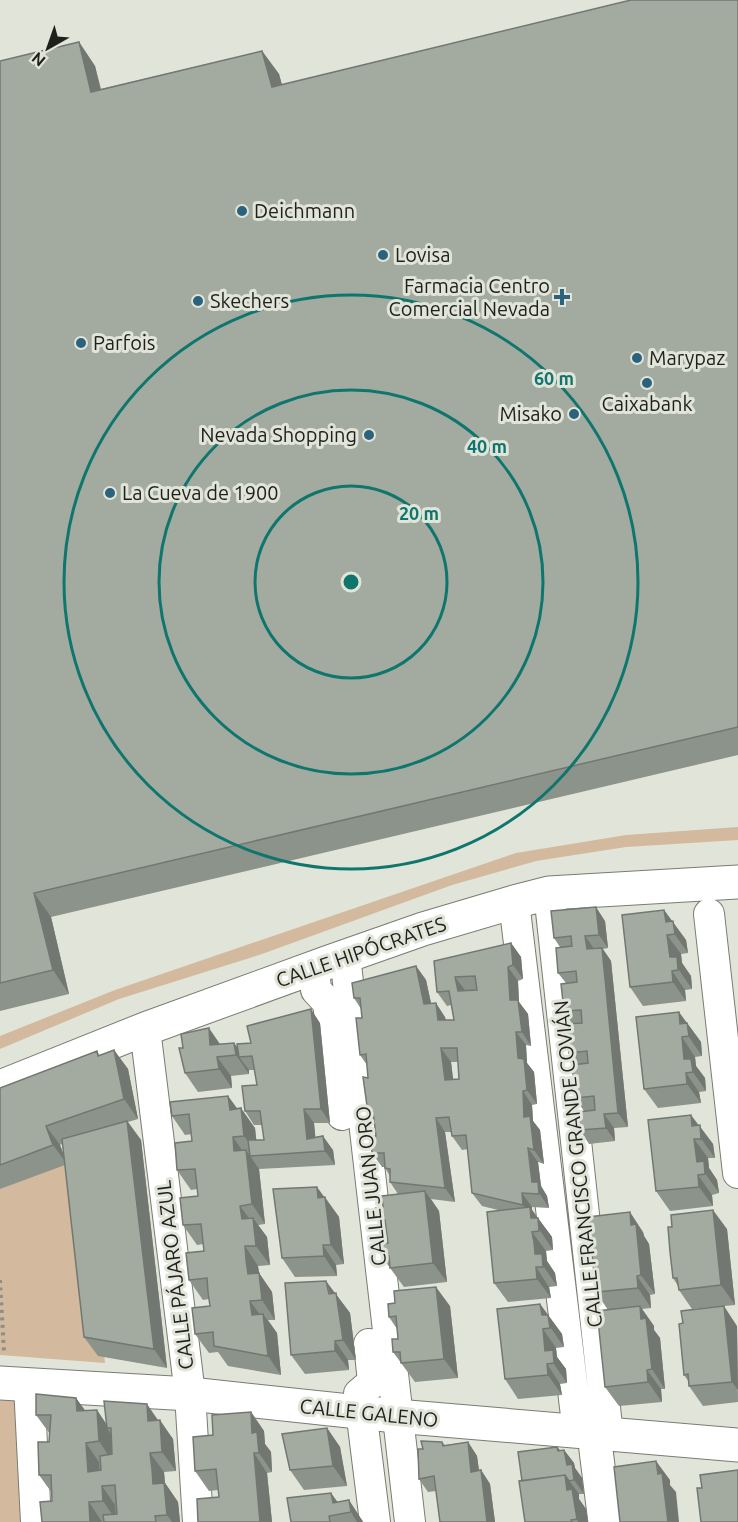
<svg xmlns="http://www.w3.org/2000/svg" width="738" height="1522" viewBox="0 0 738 1522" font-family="Ubuntu,sans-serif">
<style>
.green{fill:#d3ba9e}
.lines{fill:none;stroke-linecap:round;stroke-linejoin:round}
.minor-casing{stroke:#797c71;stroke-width:32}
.tertiary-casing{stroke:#797c71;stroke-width:35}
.path{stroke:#8d8f86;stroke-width:4;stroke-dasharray:3 4.5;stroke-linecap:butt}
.minor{stroke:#fff;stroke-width:30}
.tertiary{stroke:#fff;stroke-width:33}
.wall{fill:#8c938a;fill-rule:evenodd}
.shaded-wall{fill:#727871}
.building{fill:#a3aba1;stroke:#727871;stroke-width:1.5;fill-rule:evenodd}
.ring{fill:none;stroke:#0f766e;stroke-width:3}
.poi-dot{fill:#2b627d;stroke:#e1e4d8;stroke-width:2}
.labels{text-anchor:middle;stroke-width:6;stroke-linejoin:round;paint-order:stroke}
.poi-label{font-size:20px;fill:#1f201c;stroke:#e1e4d8;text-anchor:start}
.street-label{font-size:20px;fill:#1f201c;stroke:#e1e4d8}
.centre{fill:#0f766e;stroke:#e1e4d8;stroke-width:3}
.ring-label{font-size:18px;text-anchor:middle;font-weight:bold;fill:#0f766e;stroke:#e1e4d8;stroke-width:6;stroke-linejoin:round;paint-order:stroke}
</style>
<rect width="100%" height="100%" fill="#e1e4d8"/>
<!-- green -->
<path class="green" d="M738 827V840L626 847 536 861 452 885 262 954 119 999 0 1049V1036L115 990 516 853 626 835Z
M81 1156 105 1363 0 1355V1186Z
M0 1395H10L16 1401 26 1522H0Z"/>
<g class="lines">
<defs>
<path id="minor" d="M549 893 608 1435
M514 902 578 1432
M709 914 738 1173
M345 956 410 1522
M314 967 316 990 328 1003 342 1115
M145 1029 190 1394 198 1522
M369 1344 373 1382 359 1394 375 1522
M29 1385 36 1522"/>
<path id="tertiary" d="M0 1087 145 1029 329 962 423 929 514 902 549 893 738 882
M0 1383 190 1394 396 1416 738 1445
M594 1434 605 1522"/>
</defs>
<!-- minor casing -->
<use href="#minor" class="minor-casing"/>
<!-- tertiary casing -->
<use href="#tertiary" class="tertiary-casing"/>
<!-- path -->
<path class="path" d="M0 1280 4 1352"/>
<!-- minor -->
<use href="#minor" class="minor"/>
<!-- tertiary -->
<use href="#tertiary" class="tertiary"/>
</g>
<!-- wall -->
<path class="wall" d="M738 0V755L51 917 69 994 0 1011V61L79 42 95 66 101 89 262 51 279 74 282 85Z
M664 910 686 940 688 953 681 954 682 963 691 976 692 989 685 990 686 1001 643 1006 630 987Z
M605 921 608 948 603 949 611 961 628 1127 614 1128 615 1141 589 1144 580 1130 584 1111 575 1098 577 1064 569 1053 572 1024 564 1011 566 983 558 973 560 947 554 938Z
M511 943 521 957 523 979 518 981 519 1002 528 1014 531 1046 526 1045 527 1063 534 1072 537 1104 532 1105 533 1121 540 1130 544 1164 538 1162 541 1186 547 1196 549 1208 532 1207V1210L552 1237 553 1250 546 1251 547 1261 555 1273 557 1286 549 1287 551 1298 508 1302 494 1283 498 1210 482 1206 472 1193 468 1149 462 1150 452 1136 451 1132H445L455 1202 431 1199 439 1211 447 1282 404 1287 382 1257 388 1243 387 1234 378 1221 383 1207 398 1194 390 1182V1176L385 1168V1167H382L372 1153 376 1136 374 1123 368 1113V1078L367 1065 360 1055 362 1018 361 1009 354 998 416 966 426 980 431 1003 445 1017 446 1020H454L451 1005 447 1006 437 992 434 961ZM451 1062H458L459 1079 453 1080Z
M320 1023 330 1123H314L315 1138 333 1150 335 1165 259 1169 265 1224 258 1225 267 1237 270 1265 258 1266 259 1273 272 1292 275 1320H268L277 1333 281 1375 228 1366 218 1352 209 1353 195 1334 210 1306 209 1299 203 1300 189 1280 204 1251 203 1244 197 1245 183 1225 198 1196 197 1189 191 1190 177 1170 192 1141V1134L185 1135 172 1116 228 1096 237 1109 255 1128 256 1140H264L262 1125H254L245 1111 257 1085 255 1070H249V1074L231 1076 232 1088 198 1092 185 1073 220 1044 234 1043 238 1048Z
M686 1023H687L701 1042 702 1056 695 1057 696 1066 705 1078 706 1091 699 1092 701 1103 658 1108 644 1089Z
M114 1050 128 1069 138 1119 128 1122 141 1140 167 1368 98 1356 84 1337 65 1165 0 1189V1088L97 1051 100 1056ZM62 1144 64 1155 60 1145Z
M699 1125 713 1144 715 1158H708L709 1168 717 1180 719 1193 712 1195 713 1206 670 1211 656 1191Z
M324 1197H325L339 1217 344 1264 336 1265 337 1276 295 1277 282 1258Z
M727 1229 735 1305 692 1309 679 1290 678 1286 673 1278Z
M643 1232 644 1236 649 1244 655 1294 650 1295 651 1308 642 1309 654 1326V1330L660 1338 665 1389H661L662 1402 619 1406 605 1387 608 1310 596 1292Z
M335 1293 350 1313 356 1360H348L349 1370 305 1374 291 1355Z
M395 1303 450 1306 458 1378 415 1382 393 1352 398 1339 397 1329 389 1317Z
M540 1304 562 1334 564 1347 556 1348 557 1357 566 1369 567 1383 560 1384 562 1395 518 1399 505 1379Z
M737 1326 738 1402 703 1406 689 1386V1382L684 1375Z
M76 1398 85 1411 97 1410 106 1424 158 1420 173 1439 176 1471 164 1472 165 1483 178 1502 180 1522H42L52 1501V1493L39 1475 49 1442 50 1434 36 1415Z
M251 1412 264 1431 265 1444 271 1452 272 1472 267 1473 272 1522H198L219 1497 218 1490 209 1491 195 1471 213 1435Z
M327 1428 340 1447 347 1486 304 1490 290 1470Z
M442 1442 445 1445 468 1442 477 1456 479 1471 481 1470 490 1484 495 1522H440L436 1491 428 1492 419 1479 423 1449Z
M557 1447 560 1450H564L574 1463 575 1468 582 1478 584 1494H579V1499L586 1509 588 1522H525L522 1481Z
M338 1502 362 1520 363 1522H291Z"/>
<!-- shaded-wall -->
<path class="shaded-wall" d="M79 42 95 66 107 116 91 92Z
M262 51 279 74 289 111 272 87Z
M34 893 51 917 69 994 53 970Z
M596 907 605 921 608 948 599 935Z
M664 910 686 940 688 953 666 922Z
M667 935 681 954 682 963 691 976 692 989 670 957Z
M585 936 595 950 587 949Z
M511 943 521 957 523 979 513 965Z
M602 948 611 961 628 1127 618 1113Z
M416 966 426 980 434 1017 424 1004Z
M508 967 518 981 519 1002 528 1014 531 1046 522 1032 510 1000Z
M672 971 685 990 686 1001 673 982Z
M455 977 465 990 458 991Z
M436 1003 445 1017 448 1034 438 1020Z
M311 1009 320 1023 330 1123 321 1109Z
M679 1012 701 1042 702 1056 680 1024Z
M209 1028 222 1047 210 1045Z
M516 1032 526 1045 527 1063 534 1072 537 1104 527 1090 518 1058Z
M682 1037 695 1057 696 1066 705 1078 706 1091 684 1059Z
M234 1043 244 1057H239L249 1070V1074L236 1055Z
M441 1048 451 1062 455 1094 445 1080Z
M114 1050 128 1069 138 1119 124 1099Z
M217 1057 231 1076 232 1088 219 1069Z
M686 1073 699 1092 701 1103 687 1084Z
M523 1091 532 1105 533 1121 540 1130 544 1164 534 1150 524 1117Z
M228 1096 242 1115 230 1110Z
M241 1108 255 1128 258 1155 244 1136Z
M304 1109 314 1123 317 1152 307 1139Z
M604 1114 614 1128 615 1141 606 1128Z
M691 1115 713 1144 715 1158 692 1126Z
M436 1118 445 1132 455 1202 445 1188Z
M127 1121 141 1140 167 1368 154 1349Z
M46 1126 60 1145 67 1164 53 1145Z
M323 1136 333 1150 335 1165 325 1151Z
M233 1137 246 1156 234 1151Z
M694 1139 708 1158 709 1168 717 1180 719 1193 697 1162Z
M528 1148 538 1162 541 1186 547 1196 549 1208 532 1182Z
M246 1150 259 1169 265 1224 252 1204Z
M698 1175 712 1195 713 1206 699 1187Z
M317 1187 339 1217 344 1264 331 1245 318 1198Z
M425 1191 439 1211 447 1282 433 1263Z
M522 1193 532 1207V1210L552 1237 553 1250 523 1205Z
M240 1206 254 1225 242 1219Z
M713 1210 727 1229 735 1305 721 1285Z
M630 1212 643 1232 644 1236 649 1244 655 1294 641 1275 631 1225Z
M253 1218 267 1237 270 1265 256 1246Z
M532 1232 546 1251 547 1261 555 1273 557 1286 535 1254Z
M323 1245 336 1265 337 1276 324 1256Z
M245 1246 258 1266 259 1273 272 1292 275 1320 262 1300 248 1274Z
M536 1267 549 1287 551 1298 537 1279Z
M637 1276 650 1295 651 1308 638 1288Z
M326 1281 350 1313 356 1360 343 1340Z
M436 1287 450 1306 458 1378 444 1359Z
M250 1301 264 1320 263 1314 277 1333 281 1375 268 1356 252 1315Z
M540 1304 562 1334 564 1347 542 1315Z
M640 1306 654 1326V1330L660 1338 665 1389 652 1369 641 1319Z
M724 1306 737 1326 738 1390 732 1382Z
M543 1329 556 1348 557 1357 566 1369 567 1383 545 1351Z
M335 1341 348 1360 349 1370 335 1351Z
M547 1364 560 1384 562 1395 548 1375Z
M647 1370 661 1389 662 1402 648 1382Z
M76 1398 90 1417 77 1411Z
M147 1404 160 1423V1420L173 1439 176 1471 162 1452 148 1421Z
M97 1410 109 1428H107L111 1434 112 1461 99 1441Z
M251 1412 264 1431 265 1444 271 1452 272 1472 259 1453 252 1433Z
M327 1428 340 1447 347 1486 333 1466Z
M468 1442 477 1456 481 1485 471 1472Z
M86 1443 99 1462 101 1491 88 1472Z
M557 1447 566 1458 564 1450 574 1463 575 1468 582 1478 584 1494 574 1480 558 1451Z
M150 1453 164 1472 165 1483 178 1502 180 1522H172L167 1515 153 1484Z
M254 1453 267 1473 272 1522H260Z
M656 1461 670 1480V1485L676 1492 679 1522H668Z
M481 1470 490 1484 495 1522H487Z
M565 1475 579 1494V1499L586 1509 588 1522H578L577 1519 567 1490Z
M102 1486 115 1505 116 1520 103 1501Z
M331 1493 345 1512 333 1503Z
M349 1500 362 1520 363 1522H357L351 1512Z
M89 1502 102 1522H90Z"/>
<!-- building -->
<path class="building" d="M631 0H738V727L34 893 53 970 0 983V61L79 42 91 92 262 51 272 87Z
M596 907 599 935 585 936 587 949 602 948 618 1113 604 1114 606 1128 580 1130 578 1112 595 1110 594 1096 575 1098 572 1065 588 1063 587 1051 569 1053 566 1024 582 1023 581 1010 564 1011 561 984 577 982 576 971 558 973 556 948 572 946 571 936 554 938 551 911Z
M664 910 666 922 673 921 675 934 667 935 670 957H677L678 970 672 971 673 982 630 987 622 915Z
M511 943 513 965 508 967 510 1000H518L522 1032H516L518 1058 524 1059 527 1090 523 1091 524 1117 530 1116 534 1150 528 1148 532 1182H538L539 1194 522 1193 523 1205 472 1193 466 1135 452 1136 449 1117 436 1118 445 1188 390 1182V1169L385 1168 384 1153H372L371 1136H376L373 1112 368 1113 363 1077 368 1078 366 1054 360 1055 356 1018H362L360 998H354L352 983 416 966 424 1004 436 1003 438 1020H454L449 991 437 992 434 961ZM475 976 477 990 458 991 455 977ZM441 1048H457L459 1079 445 1080Z
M311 1009 321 1109H304L307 1139 323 1136 325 1151 250 1156 248 1140H264L260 1111H245L242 1086 257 1085 252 1056 239 1057 237 1044 251 1043 247 1026Z
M679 1012 680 1024 687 1023 689 1036 682 1037 684 1059H691L693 1072 686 1073 687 1084 644 1089 636 1017Z
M209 1028 210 1045 234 1043 236 1055 217 1057 219 1069 185 1073 179 1048H183L181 1034Z
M114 1050 124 1099 46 1126 53 1145 0 1165V1088L97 1051 98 1056Z
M228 1096 230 1110 241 1108 244 1136 233 1137 234 1151 246 1150 252 1204 240 1206 242 1219 253 1218 256 1246H245L246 1260 248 1274 259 1273 262 1300 250 1301 252 1315 263 1314 268 1356 214 1346 213 1332 195 1334 192 1308 210 1306 208 1292 207 1278 189 1280 186 1253 204 1251 201 1224 183 1225 180 1198 198 1196 195 1169 177 1170 175 1143 192 1141 189 1114 172 1116 170 1102Z
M691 1115 692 1126 700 1125 701 1139H694L697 1162 704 1161 705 1174 698 1175 699 1187 656 1191 648 1120Z
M127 1121 154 1349 84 1337 62 1139Z
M317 1187 318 1198 325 1197 331 1245H323L324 1256 282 1258 273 1189Z
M425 1191 433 1263 390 1268 389 1256 382 1257 380 1244 388 1243 385 1220 378 1221 376 1208 383 1207 382 1196Z
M530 1207 531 1218H538L539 1231 532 1232 534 1242 535 1254H542L543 1267H536L537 1279 494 1283 487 1212Z
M713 1210 721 1285 679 1290 677 1278H673L670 1252 668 1227H672L671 1215Z
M630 1212 631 1225 636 1224 641 1275 637 1276 638 1288 596 1292 588 1217Z
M326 1281 329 1294 336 1293 343 1340 335 1341V1351L291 1355 285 1283Z
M436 1287 444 1359 401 1363 400 1352H393L392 1339H398L396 1316 389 1317 388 1304 395 1303 394 1291Z
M540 1304 542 1315H548L550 1328 543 1329 545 1351 553 1350 554 1363 547 1364 548 1375 505 1379 497 1309Z
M640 1306 641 1319 646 1318 652 1369 647 1370 648 1382 605 1387 597 1311Z
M724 1306 732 1382 689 1386 688 1374 684 1375 679 1324 683 1323 681 1311Z
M36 1394 76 1398 77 1411 97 1410 99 1441 86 1443 88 1472 101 1470 100 1456 112 1454 111 1428H107L104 1401 147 1404 148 1421 160 1420 162 1452 150 1453 152 1469 153 1484 164 1483 167 1515 155 1516 156 1522H104L103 1515 117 1514 115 1485 102 1486 103 1501 89 1502 90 1522H42L40 1502 52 1501 51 1475H39L38 1442H49L51 1415H36Z
M251 1412 252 1433 257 1432 259 1453H254L260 1522H198L197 1499 219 1497 216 1469 195 1471 193 1437 213 1435 212 1415Z
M327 1428 333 1466 290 1470 282 1434Z
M421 1441 442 1442 443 1446 468 1442 471 1472 481 1470 487 1522H440L434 1476 419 1479 418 1449H423Z
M557 1447 558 1451 564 1450 567 1465 572 1464 574 1480 569 1481 565 1475 522 1481 518 1452Z
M656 1461 658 1474 662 1473 668 1522H620L614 1467Z
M738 1470V1522H701L697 1488H702L700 1475Z
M565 1475 567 1490 572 1489 577 1519 571 1520 572 1522H525L519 1481Z
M331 1493 333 1503 349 1500 351 1512 329 1516 330 1522H291L287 1498Z"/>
<!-- distance rings -->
<g class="ring">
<circle cx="351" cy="582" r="96"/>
<circle cx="351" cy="582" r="192"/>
<circle cx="351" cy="582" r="287"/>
</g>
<!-- markers -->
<g class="poi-dot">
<circle cx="242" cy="211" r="6"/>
<circle cx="383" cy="255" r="6"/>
<path d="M559 288h6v6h6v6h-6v6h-6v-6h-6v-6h6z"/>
<circle cx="198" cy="301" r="6"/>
<circle cx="81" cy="343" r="6"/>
<circle cx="637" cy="358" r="6"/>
<circle cx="647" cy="383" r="6"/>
<circle cx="574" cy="414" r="6"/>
<circle cx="369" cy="435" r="6"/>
<circle cx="110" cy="493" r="6"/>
</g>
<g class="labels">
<!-- poi labels -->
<g class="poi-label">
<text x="254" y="218">Deichmann</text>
<text x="395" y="262">Lovisa</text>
<text x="550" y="293" text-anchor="end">Farmacia Centro<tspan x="550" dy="23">Comercial Nevada</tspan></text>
<text x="210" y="308">Skechers</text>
<text x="93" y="350">Parfois</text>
<text x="649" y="365">Marypaz</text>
<text x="647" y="411" text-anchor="middle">Caixabank</text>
<text x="562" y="421" text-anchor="end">Misako</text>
<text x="357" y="442" text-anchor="end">Nevada Shopping</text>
<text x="122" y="500">La Cueva de 1900</text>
</g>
<!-- street labels -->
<g class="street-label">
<text transform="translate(361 952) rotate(-19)" y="7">CALLE HIPÓCRATES</text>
<text transform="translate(578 1164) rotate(-96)" y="7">CALLE FRANCISCO GRANDE COVIÁN</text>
<text transform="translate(371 1186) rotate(-96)" y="7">CALLE JUAN ORO</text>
<text transform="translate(175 1275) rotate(-97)" y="7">CALLE PÁJARO AZUL</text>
<text transform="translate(369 1413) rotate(6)" y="7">CALLE GALENO</text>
</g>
</g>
<circle cx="351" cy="582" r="9" class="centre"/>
<g class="ring-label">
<text x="554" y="385">60 m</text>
<text x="487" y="453">40 m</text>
<text x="419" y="520">20 m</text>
</g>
<!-- north arrow -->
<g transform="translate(48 48) rotate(220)" stroke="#e1e4d8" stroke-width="4.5" paint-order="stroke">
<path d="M0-4.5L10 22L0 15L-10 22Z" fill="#1f201c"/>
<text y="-9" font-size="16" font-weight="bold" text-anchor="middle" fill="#1f201c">N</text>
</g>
</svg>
